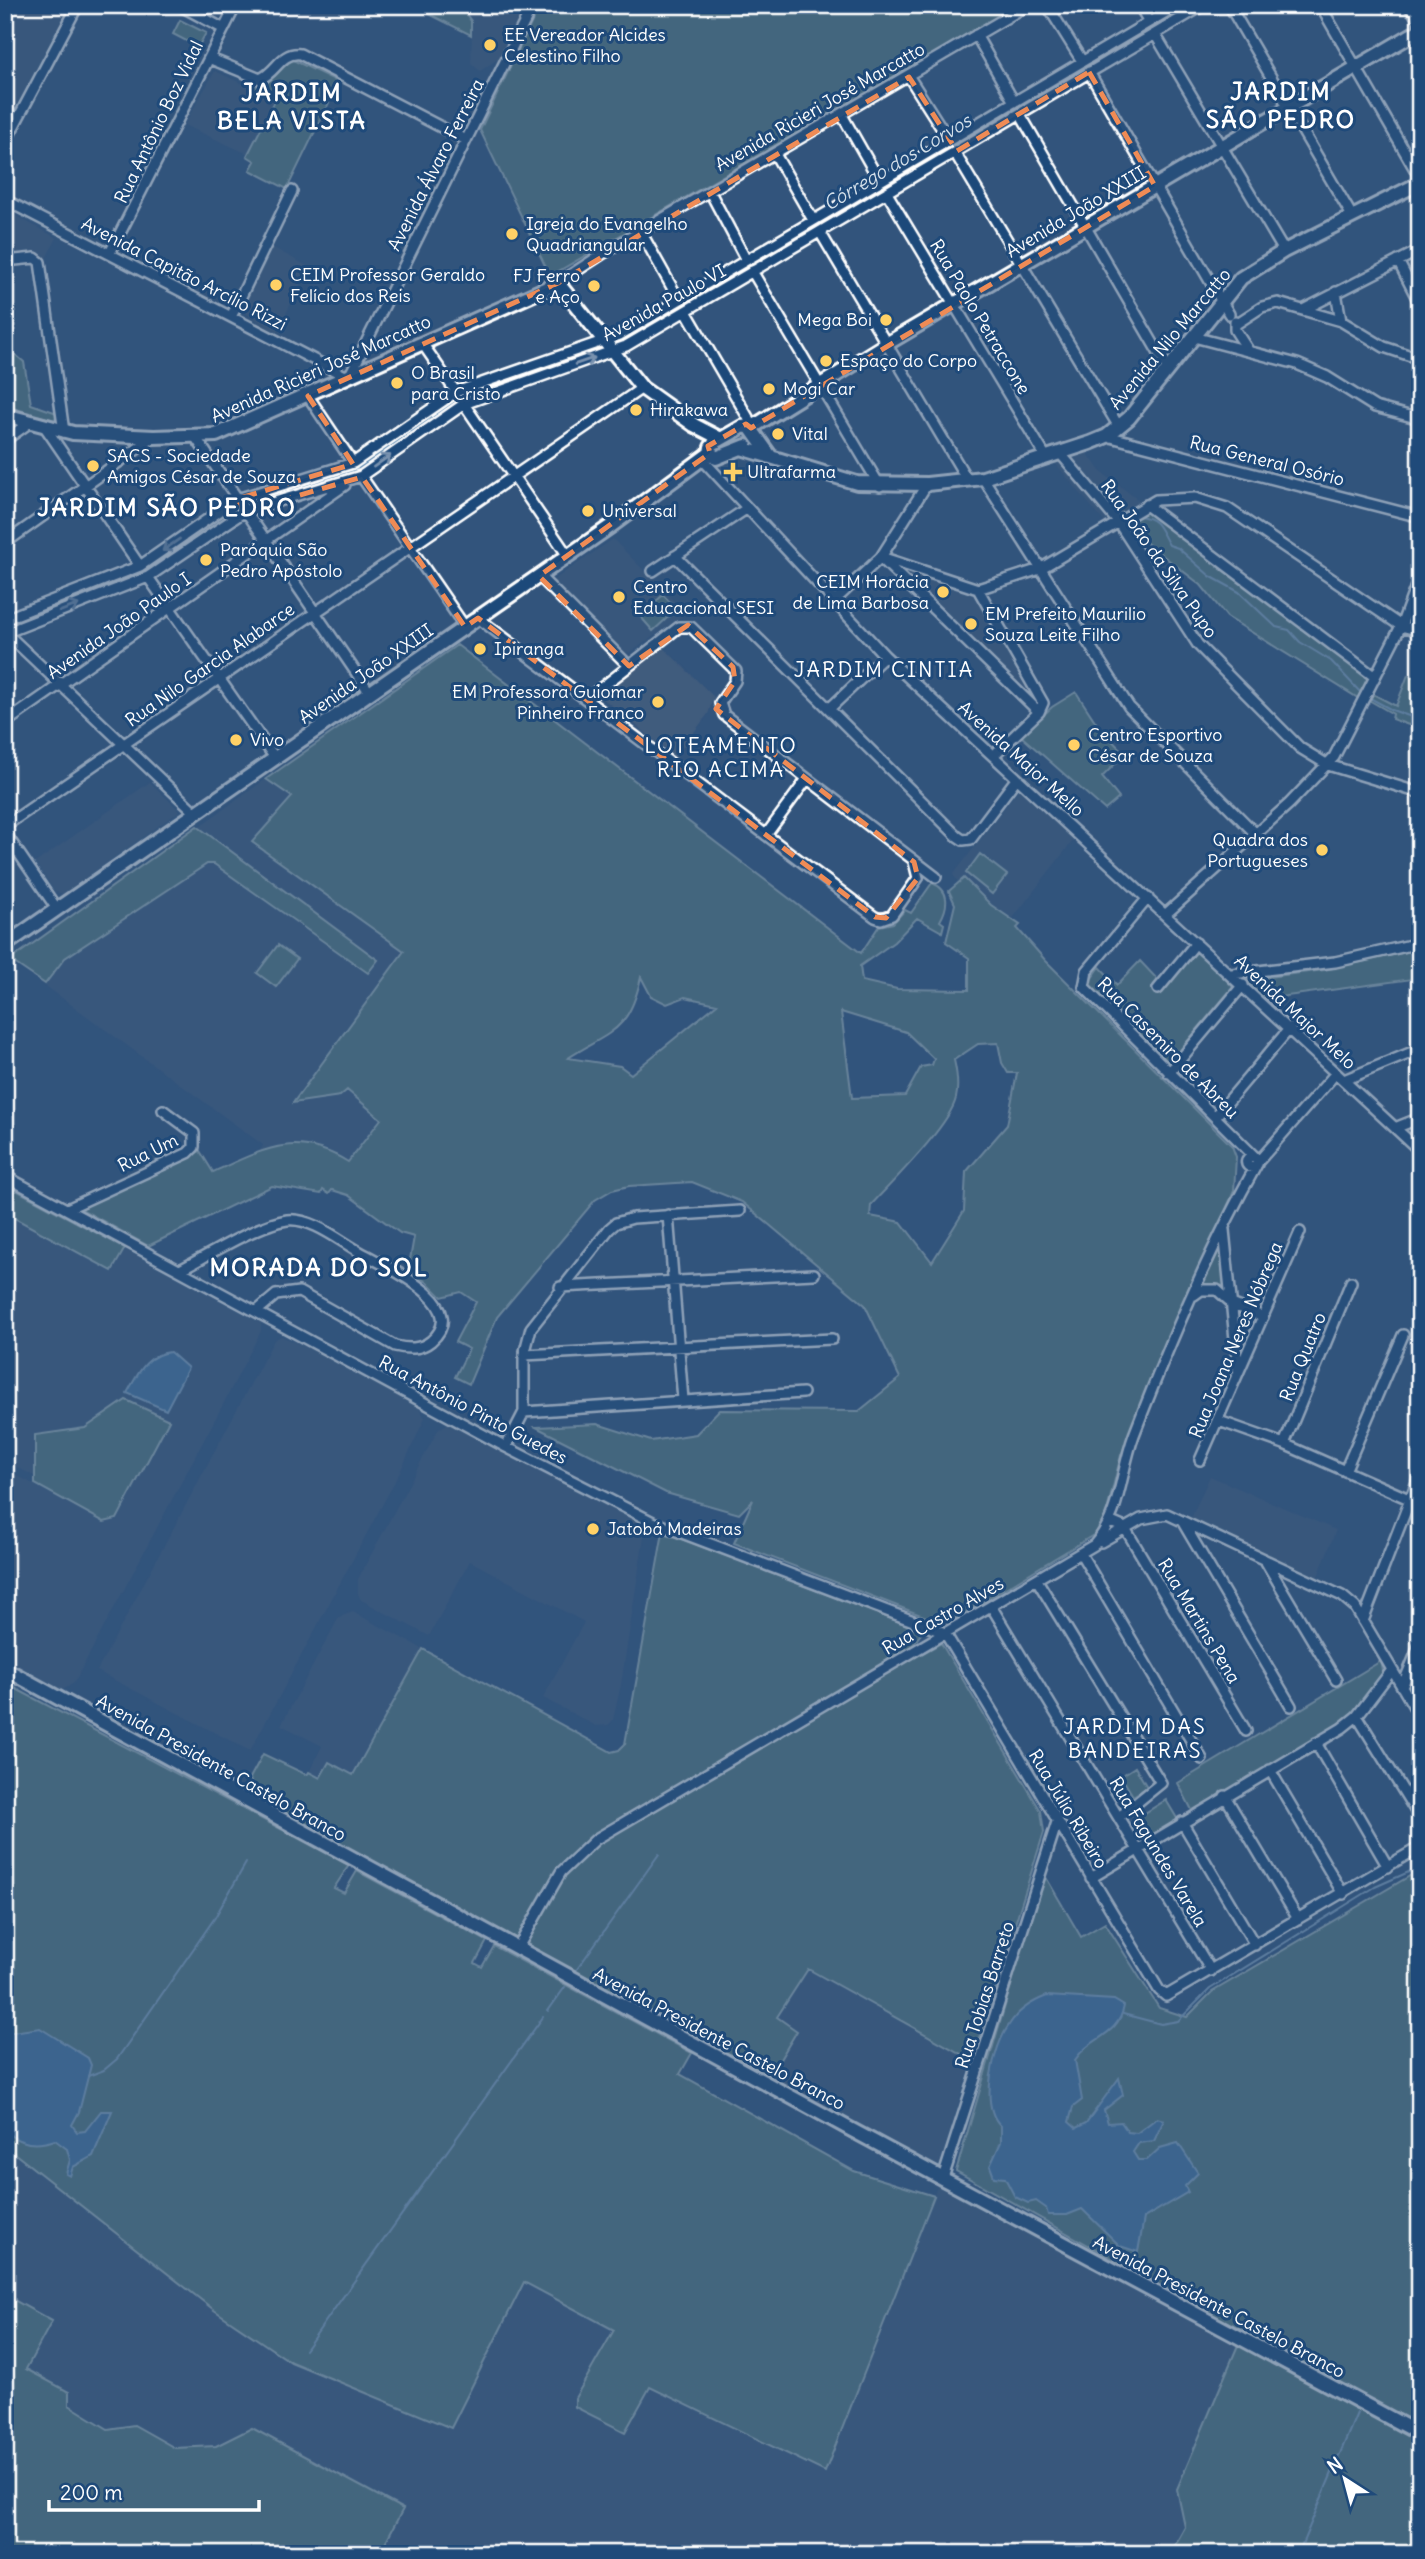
<svg xmlns="http://www.w3.org/2000/svg" width="1425" height="2559" viewBox="0 0 1425 2559" font-family="Delius,sans-serif">
<style>
.built{fill:#405b7d}
.green{fill:#5a7d81;stroke:#acbec0;stroke-width:2;fill-rule:evenodd}
.water{fill:#4979a5;stroke:#92afc9;stroke-width:2}
.lines{fill:none;stroke-linecap:round;stroke-linejoin:round}
.stream{stroke:#92afc9;stroke-width:2}
.river{stroke:#4979a5;stroke-width:12}
.street-casing{stroke:#fff;stroke-width:14}
.secondary-casing{stroke:#fff;stroke-width:18}
.street{stroke:#1f4a7a;stroke-width:9}
.secondary{stroke:#1f4a7a;stroke-width:12}
.oneway{stroke:#7992af}
.marked{fill:none;stroke:#ef8b55;stroke-width:5;stroke-dasharray:14 9;stroke-linejoin:round}
.poi-dot{fill:#ffd166;stroke:#1f4a7a;stroke-width:2.5}
.labels{text-anchor:middle;stroke-width:6;stroke-linejoin:round;paint-order:stroke}
.poi-label{font-size:18px;fill:#fff;stroke:#1f4a7a;text-anchor:start}
.street-label{font-size:18px;fill:#fff;stroke:#1f4a7a}
.water-label{font-size:19px;font-style:italic;fill:#d2dee8;stroke:#1f4a7a}
.quarter-label{font-size:21px;letter-spacing:2px;fill:#fff;stroke:#1f4a7a}
.district-label{font-size:24px;font-weight:bold;letter-spacing:2px;fill:#fff;stroke:#1f4a7a}
</style>
<rect width="100%" height="100%" fill="#32547c"/>
<filter id="ink" filterUnits="userSpaceOnUse"><feTurbulence type="fractalNoise" baseFrequency=".0143" numOctaves="2"/><feDisplacementMap in="SourceGraphic" scale="14" xChannelSelector="R" yChannelSelector="G"/><feConvolveMatrix kernelMatrix="1 2 1 2 8 2 1 2 1" color-interpolation-filters="sRGB"/></filter>
<g filter="url(#ink)">
<!-- built -->
<path class="built" d="M5 5H70L5 127Z
M464 5H528L504 55 480 71 471 63 472 30 469 15 462 8Z
M215 71 276 99 248 154 184 125Z
M5 210 57 238 45 260 29 253 5 257Z
M270 246 309 267 276 334 242 311V303Z
M1086 451 1100 471 1141 502 1105 523 1055 463Z
M613 539 686 613 630 653 624 652 552 581Z
M904 571 971 590 1033 695 1030 696 935 606 903 574Z
M663 647 714 697 708 714 675 757 601 697Z
M266 779 292 796 253 842 393 943 432 894 347 1090 381 1118 348 1162 326 1149 288 1144 260 1151 263 1145 10 960Z
M150 782 180 811 63 894 55 892 35 863Z
M1019 789 1075 838 1013 918 991 905 964 878 959 883 953 875Z
M5 1184 261 1323V1331L227 1397 74 1683 61 1691 5 1663V1469L104 1522 118 1520 5 1461Z
M281 1336 321 1353 418 1406 425 1418 401 1470 250 1751 97 1671 274 1340Z
M448 1423 639 1522 645 1530 621 1685 613 1720 608 1725 596 1726 543 1698 584 1622 470 1561 429 1636 361 1600 358 1594V1579L438 1430Z
M1210 1476 1336 1530 1317 1579 1191 1518Z
M353 1612 423 1649 353 1776 320 1779 309 1772 322 1746 281 1725 339 1617Z
M808 1969 972 2060 939 2167 770 2076 797 2031 776 2018Z
M5 2146 214 2310 291 2362 451 2427 524 2281 614 2330 575 2398 650 2387 825 2472 938 2184 1345 2402 1281 2554H379L403 2509 370 2492 177 2536 48 2509 5 2486Z"/>
<!-- green -->
<path class="green" d="M421 5H464L462 8 471 21V35L419 9Z
M540 5H1018L550 276 480 130Z
M180 20 206 33 198 47 173 34Z
M293 60 339 82 287 189 250 170 255 161 247 156 276 99 249 86C273 89 275 69 293 60Z
M5 350H10L24 362 31 404 57 413 55 420 5 406Z
M1145 510C1183 530 1214 562 1248 588 1288 619 1330 646 1370 678L1358 698 1227 617 1201 585 1127 528 1129 518Z
M663 595 677 609 653 631 640 616Z
M457 645 861 953 879 926 893 923 905 910 911 913 932 883C951 890 948 907 940 921L944 924 942 932 917 918 894 942 860 966 862 981 897 989 969 990V958L946 942 955 904 949 891 964 878 991 905 1020 925 1017 928 1046 961 1232 1146 1236 1157 1234 1191 1121 1455 1106 1515 1095 1534 949 1622 931 1619 734 1543 753 1500 739 1514 666 1493 536 1427 597 1424 651 1441 696 1434 719 1410 859 1411 900 1378 865 1305 742 1202 692 1182 629 1186 612 1190 595 1200 497 1317 469 1384 455 1377 469 1349 455 1342 476 1302 461 1292 442 1297 427 1282 408 1271 414 1237 400 1233 348 1195 332 1190 329 1194 323 1190 321 1194 272 1186 148 1246 79 1208 200 1151 213 1172C264 1149 296 1130 348 1162L381 1119 347 1090 340 1096 293 1103 404 951 252 842 292 797 266 779ZM641 977 651 996 667 1004 685 997 717 1004 631 1074 620 1066 568 1058C610 1031 629 1033 641 977ZM841 1012 906 1032 934 1059 932 1065 921 1067 905 1096 852 1098ZM998 1043 1002 1063 1008 1073H1017L1007 1125 966 1172 964 1211 932 1262 901 1222 870 1216 871 1205C892 1182 950 1125 956 1098 959 1085 957 1073 954 1060L978 1044Z
M1408 675 1420 679V729L1392 719 1393 714 1367 699 1371 693 1396 706Z
M1076 692 1099 727 1125 754 1102 777 1119 798 1105 810 1021 736 1052 707Z
M197 826 378 960 368 973 214 864H207L65 958 45 984 10 960Z
M980 854 1007 875 992 894 966 873Z
M278 945 297 959 276 987 257 973Z
M1197 949 1233 987 1169 1063 1090 986 1089 982 1100 967 1117 985 1140 961 1158 980 1151 989 1159 995Z
M1420 949V978L1265 999 1245 980 1324 970Z
M5 1184 125 1248 112 1271 5 1213Z
M1221 1246 1227 1291 1215 1284 1201 1287Z
M126 1400 169 1420 117 1519 104 1522 35 1484V1435L85 1428Z
M663 1532 923 1631 915 1642 921 1654 941 1643 1041 1811 1044 1832 972 2060 808 1969 777 2017 797 2031 770 2076 254 1798 250 1778 263 1754 307 1775 309 1772 320 1778 329 1762 353 1775 423 1649 611 1752 619 1750 625 1744Z
M1381 1661 1384 1676 1346 1722 1193 1812 1178 1783Z
M5 1683 349 1865 334 1888 344 1893 357 1871 487 1941 475 1963 482 1967 494 1946 692 2053 680 2074 854 2171 934 2196 825 2472 650 2387 625 2432 575 2407V2398L614 2330 524 2282 451 2428 291 2362 214 2310 5 2146Z
M1135 1767 1147 1787 1133 1796 1121 1776Z
M1166 1800 1178 1820 1143 1842 1132 1821Z
M1420 1870V2428L1356 2395 956 2171 1044 1874 1081 1937 1105 1923 1159 2008 1187 2017 1212 1992Z
M5 2295 52 2321 26 2369 69 2392V2405L108 2429 134 2425 175 2448 216 2446 252 2428 403 2509 379 2554H5Z
M1238 2345 1420 2442V2554H1170L1185 2527 1177 2489Z"/>
<!-- water -->
<path class="water" d="M1085 65 1087 69 1017 110 1015 107Z
M1013 108 1015 111 889 186 887 182Z
M598 346 601 350 462 399 460 395Z
M458 396 461 400 358 471 356 467Z
M354 467 356 472 246 505 244 501Z
M147 566 150 570 144 574 14 626 11 622Z
M170 1352 188 1368 166 1410 127 1393C138 1374 146 1354 170 1352Z
M1047 1996 1114 2000 1124 2006C1118 2037 1091 2036 1075 2060L1082 2100 1073 2107 1069 2122 1076 2128 1086 2123 1119 2078 1123 2095 1104 2110 1108 2123 1121 2122 1128 2132 1137 2133 1157 2118 1164 2120 1154 2141 1139 2143 1133 2152 1138 2160H1147L1160 2148 1178 2143 1198 2173 1185 2186 1188 2192 1144 2218 1138 2252 1120 2246 1082 2209 1067 2215H1048L1046 2208 1036 2201 1028 2203 1015 2197 1005 2178 994 2177 990 2166 1001 2142V2126C979 2106 993 2047 1009 2025 1018 2010 1031 2002 1047 1996Z
M40 2028 88 2058 91 2065 79 2112 72 2125 77 2132 85 2131 101 2111H112L93 2156 73 2167 70 2176 66 2174 70 2160 67 2149 55 2140C37 2146 20 2145 5 2131V2033Z"/>
<g class="lines">
<!-- stream -->
<path class="stream" d="M231 511 236 508
M1139 516C1160 519 1159 529 1169 545L1178 548 1210 576 1239 592 1276 627 1289 630 1300 642 1331 661 1361 693
M1370 698 1392 710 1420 720
M575 1972 659 1854
M548 2011 565 1987
M1123 2014 1161 2024 1178 2021 1210 1989 1375 1887 1420 1867
M88 2076 104 2070 117 2059 214 1919 246 1863
M305 2350 543 2017
M1298 2554 1357 2413"/>
<!-- river -->
<path class="river" d="M5 2552 7 2554"/>
<defs>
<path id="street" d="M179 5 224 29
M1047 5 1082 61
M1139 5 1149 22
M1229 5 1352 216
M1320 5 1420 178
M1409 5 1420 23
M1155 34 1284 251
M976 35 1014 102
M211 59 260 79C277 72 280 52 300 54L466 140
M1089 72 1229 314
M909 77 949 140
M1020 114 1168 369
M842 115 879 180
M5 143 78 5
M955 153 1119 427
M775 154 813 220
M710 192 746 260
M887 193 1046 457
M5 200 347 377
M641 232 679 300
M820 232 968 481
M110 253 236 5
M5 261 35 258 40 262 64 432
M1398 261 1420 304
M752 271 880 486
M558 283 604 253 1028 5
M1336 292 1341 321
M1305 309 1420 250
M686 311 753 426
M231 317 292 191
M1235 321V330L1248 350
M1236 324 1262 307 1278 303 1341 321 1384 347 1420 359
M1194 337 1297 364 1327 377 1375 407 1420 419
M422 343 456 392
M349 377 533 5
M308 396 353 463
M464 404 568 556
M45 427 140 566
M1107 436 1420 517
M196 438 370 693
M5 440 29 423
M1060 453 1118 522 1198 645 1300 748 1328 765 1420 793
M702 459 885 656 1420 1151
M361 476 465 627
M983 478 1129 707 1256 834
M1146 505 1375 677
M5 543 154 437
M675 556 957 836 963 840 971 839 1017 778
M881 557 978 589 1040 569 1156 500 1195 498 1227 508 1401 626 1420 631
M882 559 1039 712
M653 571 746 509
M539 576 629 666
M148 577 275 758
M978 589 1043 703 1039 712 993 756
M833 602 881 557 927 484
M478 618 875 917 881 919 892 915 918 878 914 862
M5 619 140 566 237 499 353 463 456 392 620 335 1178 5
M5 632 196 813
M5 633 148 577 245 511 361 476 464 404 626 346 1204 5
M587 699 679 627H691L736 671 735 681 720 703 724 715 936 877
M829 709 885 656
M5 723 345 485
M5 826 642 388
M5 833 57 909
M766 835 807 779
M1148 898 1087 971 1084 987 1256 1158
M1166 914 1289 804 1334 757 1401 626 1420 575
M1232 974 1335 962 1420 943
M1158 989 1196 943
M1169 1073 1243 985
M1344 1080 1420 1049
M1215 1117 1290 1028
M1395 1128 1420 1118
M1246.5 1162a5.5 5.5 0 1 1 11 0a5.5 5.5 0 1 1-11 0Z
M1257 1163 1336 1073
M5 1176 506 1447 653 1522 945 1633
M67 1209 188 1153 194 1147V1133L163 1110
M668 1215 683 1400
M1224 1230 1238 1369
M180 1270C207 1256 258 1224 287 1220 311 1217 340 1241 360 1252 383 1265 474 1304 431 1341 420 1350 408 1349 395 1346L299 1292 276 1295 257 1311
M560 1287 814 1274
M1194 1295 1201 1290H1217L1234 1305 1263 1317
M524 1355 832 1339
M524 1412 803 1393
M1219 1421 1284 1444 1409 1499
M1284 1444 1351 1282
M506 1447 524 1412V1355L531 1328 609 1229 616 1223 633 1218 740 1211
M1200 1460 1300 1232
M1345 1471 1403 1335
M1182 1521 1291 1706
M1111 1522 1125 1528 1246 1731
M1101 1542 1141 1519 1167 1514 1342 1596 1355 1607 1420 1717
M1081 1554 1202 1759
M1266 1562 1336 1680
M1037 1580 1161 1783 1119 1817
M991 1606 1211 1971
M1363 1621 1420 1474
M945 1633 1159 1990 1166 1996 1420 1847
M1402 1687 1420 1644
M1357 1716 1420 1818
M1316 1743 1388 1867
M1270 1770 1343 1894
M1225 1796 1298 1919
M1182 1822 1255 1945
M1091 1878 1342 1728 1357 1716 1392 1670
M517 1949 561 1872 596 1839 1094 1545C1121 1514 1120 1473 1134 1435 1169 1344 1208 1251 1256 1166
M943 2178 1057 1822"/>
<path id="secondary" d="M5 415 73 433 154 437 216 435 558 283 642 388 694 425 721 439
M751 428 888 343 1420 30
M714 443 742 427 749 426 771 457
M711 447 710 453 716 458 746 446
M741 448 857 483 927 484 983 478 1090 443 1107 436 1129 418 1241 278 1284 251 1420 183
M5 945 611 526 710 453
M5 1669 850 2129 1420 2434"/>
</defs>
<!-- street casing -->
<use href="#street" class="street-casing"/>
<!-- secondary casing -->
<use href="#secondary" class="secondary-casing"/>
<!-- street -->
<use href="#street" class="street"/>
<!-- secondary -->
<use href="#secondary" class="secondary"/>
</g>
<!-- one-way arrows -->
<defs><path id="oneway-shaft" d="M-6 0H5M1.5-3L5.5 0L1.5 3" fill="none" stroke-width="1.6" stroke-linecap="round" stroke-linejoin="round" transform="scale(1.75)"/></defs>
<g class="oneway">
<use href="#oneway-shaft" transform="translate(585 361) rotate(-19)"/>
<use href="#oneway-shaft" transform="translate(382 461) rotate(-35)"/>
<use href="#oneway-shaft" transform="translate(171 545) rotate(145)"/>
<use href="#oneway-shaft" transform="translate(69 608) rotate(-21)"/>
</g>
</g>
<!-- marked area -->
<path d="M0 0H1425V2559H0ZM1089 72 1155 186 751 428 746 424 708 446 710 453 539 576 629 666 688 625 733 667 735 681 716 709 914 862 918 878 886 918 875 917 478 618 465 627 362 477 245 511 237 499 353 464 308 396 558 283 909 77 957 151Z" fill="#32547c" fill-opacity=".55" fill-rule="evenodd"/>
<path class="marked" d="M1089 72 1155 186 751 428 746 424 708 446 710 453 539 576 629 666 688 625 733 667 735 681 716 709 914 862 918 878 886 918 875 917 478 618 465 627 362 477 245 511 237 499 353 464 308 396 558 283 909 77 957 151Z"/>
<!-- markers -->
<g class="poi-dot">
<circle cx="490" cy="45" r="7"/>
<circle cx="512" cy="234" r="7"/>
<circle cx="276" cy="285" r="7"/>
<circle cx="594" cy="286" r="7"/>
<circle cx="886" cy="320" r="7"/>
<circle cx="826" cy="361" r="7"/>
<circle cx="397" cy="383" r="7"/>
<circle cx="769" cy="389" r="7"/>
<circle cx="636" cy="410" r="7"/>
<circle cx="778" cy="434" r="7"/>
<circle cx="93" cy="466" r="7"/>
<path d="M729.5 461.5h7v7h7v7h-7v7h-7v-7h-7v-7h7z"/>
<circle cx="588" cy="511" r="7"/>
<circle cx="206" cy="560" r="7"/>
<circle cx="943" cy="592" r="7"/>
<circle cx="619" cy="597" r="7"/>
<circle cx="971" cy="624" r="7"/>
<circle cx="480" cy="649" r="7"/>
<circle cx="658" cy="702" r="7"/>
<circle cx="236" cy="740" r="7"/>
<circle cx="1074" cy="745" r="7"/>
<circle cx="1322" cy="850" r="7"/>
<circle cx="593" cy="1529" r="7"/>
</g>
<g class="labels">
<!-- poi labels -->
<g class="poi-label">
<text x="504" y="41">EE Vereador Alcides<tspan x="504" dy="21">Celestino Filho</tspan></text>
<text x="526" y="230">Igreja do Evangelho<tspan x="526" dy="21">Quadriangular</tspan></text>
<text x="290" y="281">CEIM Professor Geraldo<tspan x="290" dy="21">Felício dos Reis</tspan></text>
<text x="580" y="282" text-anchor="end">FJ Ferro<tspan x="580" dy="21">e Aço</tspan></text>
<text x="872" y="326" text-anchor="end">Mega Boi</text>
<text x="840" y="367">Espaço do Corpo</text>
<text x="411" y="379">O Brasil<tspan x="411" dy="21">para Cristo</tspan></text>
<text x="783" y="395">Mogi Car</text>
<text x="650" y="416">Hirakawa</text>
<text x="792" y="440">Vital</text>
<text x="107" y="462">SACS - Sociedade<tspan x="107" dy="21">Amigos César de Souza</tspan></text>
<text x="747" y="478">Ultrafarma</text>
<text x="602" y="517">Universal</text>
<text x="220" y="556">Paróquia São<tspan x="220" dy="21">Pedro Apóstolo</tspan></text>
<text x="929" y="588" text-anchor="end">CEIM Horácia<tspan x="929" dy="21">de Lima Barbosa</tspan></text>
<text x="633" y="593">Centro<tspan x="633" dy="21">Educacional SESI</tspan></text>
<text x="985" y="620">EM Prefeito Maurilio<tspan x="985" dy="21">Souza Leite Filho</tspan></text>
<text x="494" y="655">Ipiranga</text>
<text x="644" y="698" text-anchor="end">EM Professora Guiomar<tspan x="644" dy="21">Pinheiro Franco</tspan></text>
<text x="1088" y="741">Centro Esportivo<tspan x="1088" dy="21">César de Souza</tspan></text>
<text x="250" y="746">Vivo</text>
<text x="1308" y="846" text-anchor="end">Quadra dos<tspan x="1308" dy="21">Portugueses</tspan></text>
<text x="607" y="1535">Jatobá Madeiras</text>
</g>
<!-- street labels -->
<g class="street-label">
<text transform="translate(820 107) rotate(-30)" y="6">Avenida Ricieri José Marcatto</text>
<text transform="translate(159 122) rotate(-64)" y="6">Rua Antônio Boz Vidal</text>
<text transform="translate(436 165) rotate(-63)" y="6">Avenida Álvaro Ferreira</text>
<text transform="translate(1076 212) rotate(-31)" y="6">Avenida João XXIII</text>
<text transform="translate(184 274) rotate(27)" y="6">Avenida Capitão Arcílio Rizzi</text>
<text transform="translate(664 303) rotate(-29)" y="6">Avenida Paulo VI</text>
<text transform="translate(980 317) rotate(59)" y="6">Rua Paolo Petraccone</text>
<text transform="translate(1170 339) rotate(-50)" y="6">Avenida Nilo Marcatto</text>
<text transform="translate(321 369) rotate(-24)" y="6">Avenida Ricieri José Marcatto</text>
<text transform="translate(1267 461) rotate(14)" y="6">Rua General Osório</text>
<text transform="translate(1159 559) rotate(55)" y="6">Rua João da Silva Pupo</text>
<text transform="translate(119 626) rotate(-35)" y="6">Avenida João Paulo I</text>
<text transform="translate(210 665) rotate(-35)" y="6">Rua Nilo Garcia Alabarce</text>
<text transform="translate(366 674) rotate(-35)" y="6">Avenida João XXIII</text>
<text transform="translate(1021 759) rotate(42)" y="6">Avenida Major Mello</text>
<text transform="translate(1295 1012) rotate(43)" y="6">Avenida Major Melo</text>
<text transform="translate(1168 1048) rotate(45)" y="6">Rua Casemiro de Abreu</text>
<text transform="translate(148 1153) rotate(-26)" y="6">Rua Um</text>
<text transform="translate(1236 1340) rotate(-67)" y="6">Rua Joana Neres Nóbrega</text>
<text transform="translate(1303 1357) rotate(-68)" y="6">Rua Quatro</text>
<text transform="translate(473 1410) rotate(28)" y="6">Rua Antônio Pinto Guedes</text>
<text transform="translate(943 1616) rotate(-30)" y="6">Rua Castro Alves</text>
<text transform="translate(1199 1621) rotate(59)" y="6">Rua Martins Pena</text>
<text transform="translate(221 1768) rotate(29)" y="6">Avenida Presidente Castelo Branco</text>
<text transform="translate(1068 1809) rotate(59)" y="6">Rua Júlio Ribeiro</text>
<text transform="translate(1158 1852) rotate(59)" y="6">Rua Fagundes Varela</text>
<text transform="translate(985 1995) rotate(-72)" y="6">Rua Tobias Barreto</text>
<text transform="translate(719 2039) rotate(28)" y="6">Avenida Presidente Castelo Branco</text>
<text transform="translate(1219 2307) rotate(28)" y="6">Avenida Presidente Castelo Branco</text>
</g>
<!-- water labels -->
<g class="water-label">
<text transform="translate(897 162) rotate(-31)" y="7">Córrego dos Corvos</text>
</g>
<!-- quarter labels -->
<g class="quarter-label">
<text x="884" y="677">JARDIM CINTIA</text>
<text x="721" y="753">LOTEAMENTO<tspan x="721" dy="24">RIO ACIMA</tspan></text>
<text x="1135" y="1734">JARDIM DAS<tspan x="1135" dy="24">BANDEIRAS</tspan></text>
</g>
<!-- district labels -->
<g class="district-label">
<text x="1281" y="100">JARDIM<tspan x="1281" dy="28">SÃO PEDRO</tspan></text>
<text x="292" y="101">JARDIM<tspan x="292" dy="28">BELA VISTA</tspan></text>
<text x="167" y="516">JARDIM SÃO PEDRO</text>
<text x="319" y="1276">MORADA DO SOL</text>
</g>
</g>
<!-- margin -->
<rect width="1425" height="2559" fill="none" stroke="#1f4a7a" stroke-width="28"/>
<rect x="14" y="14" width="1397" height="2531" fill="none" stroke="#fff" stroke-width="2.5" filter="url(#ink)"/>
<!-- north arrow -->
<g transform="translate(1345 2479) rotate(324)" stroke="#1f4a7a" stroke-width="5" paint-order="stroke">
<path d="M0-5L12 26L0 18L-12 26Z" fill="#ffffff"/>
<text y="-10" font-size="19" font-weight="bold" text-anchor="middle" fill="#ffffff">N</text>
</g>
<!-- scale -->
<path d="M49 2500v10h210v-10" fill="none" stroke="#ffffff" stroke-width="3.5"/>
<text x="60" y="2500" font-size="21" fill="#ffffff" stroke="#1f4a7a" stroke-width="5" paint-order="stroke">200 m</text>
</svg>
